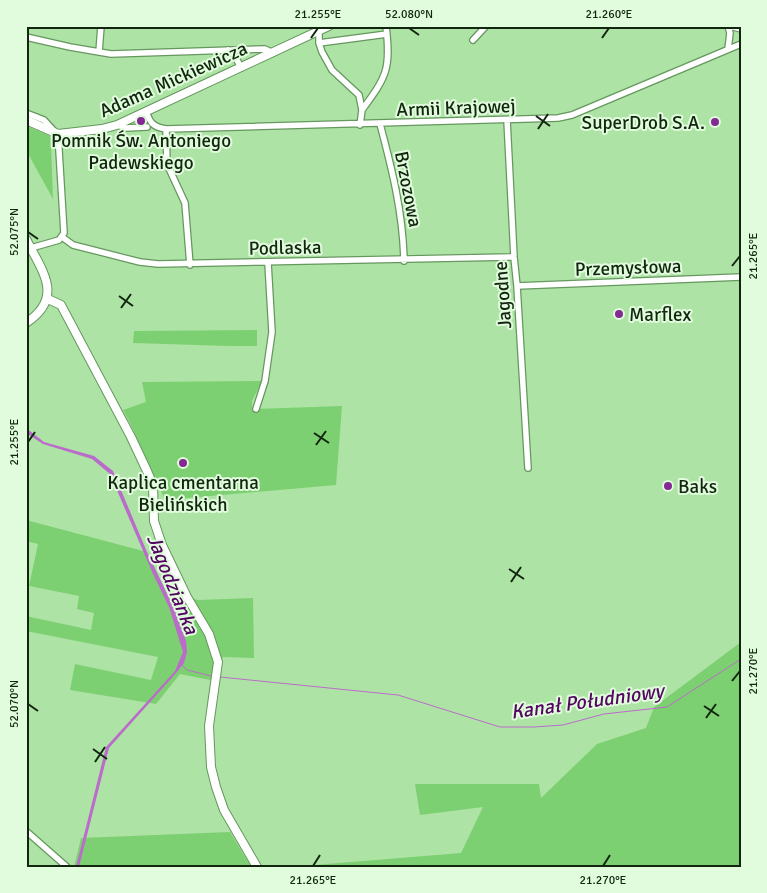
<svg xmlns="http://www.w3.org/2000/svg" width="767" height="893" viewBox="0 0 767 893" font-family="Signika,sans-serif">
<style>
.green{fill:#7dd071}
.water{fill:#bb6cca}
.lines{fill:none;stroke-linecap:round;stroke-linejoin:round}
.stream{stroke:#bb6cca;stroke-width:1}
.street-casing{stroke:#65975e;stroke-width:8}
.secondary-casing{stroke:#65975e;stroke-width:10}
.street{stroke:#fff;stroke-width:5.5}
.secondary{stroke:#fff;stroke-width:8}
.ticks{fill:none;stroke:#12260f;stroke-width:2}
.poi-dot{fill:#842894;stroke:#e1fcdd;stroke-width:2}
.labels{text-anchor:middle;stroke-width:4;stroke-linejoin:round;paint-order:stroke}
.street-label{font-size:19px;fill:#12260f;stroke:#e1fcdd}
.poi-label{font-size:19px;fill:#12260f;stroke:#e1fcdd}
.water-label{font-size:20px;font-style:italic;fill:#540561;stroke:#e1fcdd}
.neatline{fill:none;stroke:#12260f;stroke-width:2}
.ticks-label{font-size:12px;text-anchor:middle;fill:#12260f}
</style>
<rect width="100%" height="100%" fill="#aee3a6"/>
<!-- green -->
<path class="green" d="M26 126 50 136 53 139 51 144 53 199 26 150Z
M257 330V346H229L133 343 134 331Z
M262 381 252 401V409L342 406 336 485 165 500 130 423 123 410 146 402 142 382Z
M26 520 147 552 172 604 187 597 198 600 253 598 254 658 223 657 215 681 180 674 156 704 70 690 75 664 151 680 158 657 26 631V616L91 630 94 613 77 609 79 596 29 586 38 544 26 541Z
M741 642V867H290L461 853 483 807 420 815 415 784H539L541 798 597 744 646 728 654 707Z
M230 832 251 867H74L81 838Z"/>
<!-- water -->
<path class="water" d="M26 428 44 442 94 456 113 471 147 552 172 604 186 641 187 652 184 663 177 672 109 748 79 867H76L106 747 175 671 183 652 169 607 153 574 110 474 92 459 43 444 26 433Z"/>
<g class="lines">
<!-- stream -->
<path class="stream" d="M181 664 187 670 211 676
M220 677 398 695 500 727H534L563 725 604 714 667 707 741 659"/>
<defs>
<path id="street" d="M316 26 319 31V43L322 52 332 70 359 95 362 110 360 125
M728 26 730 33 728 49
M730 26 741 29
M26 37 70 47 111 54 265 49 273 53
M473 40 486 26
M319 43 387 34
M228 50 235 56 241 68
M99 52 101 26
M362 110C387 76 391 69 386 26
M146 111C150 123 153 127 166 129L558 118 572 115 741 44
M26 113 44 120 55 132
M507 120 514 257 517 286 528 468
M380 124C392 169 403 213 404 261
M117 125 126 128 147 127
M166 129 167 164 185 203 190 265
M62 237 73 245 140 262 158 264 514 257
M31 248 59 240 64 233 58 134
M517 286 741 277
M256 409 265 381 272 332 268 263
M26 831 67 867"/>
<path id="secondary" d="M26 120 58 134 102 129 117 125 329 26
M26 239C42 271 65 297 26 323
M48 299 61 305 131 437 147 471 153 485 154 521 162 545 187 597 209 634 218 662 209 726 211 767 216 787 224 810 257 867"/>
</defs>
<!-- street casing -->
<use href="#street" class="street-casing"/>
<!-- secondary casing -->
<use href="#secondary" class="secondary-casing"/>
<!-- street -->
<use href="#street" class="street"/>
<!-- secondary -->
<use href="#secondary" class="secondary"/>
</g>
<!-- ticks -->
<path class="ticks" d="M409 28 419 35M311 38 318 28M602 38 609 28M536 116 550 126M538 129 548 114M28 232 38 239M732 266 740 256M119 296 133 306M121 308 131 294M314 433 329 443M28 442 35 432M316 445 326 431M509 569 524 579M511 582 521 567M732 681 740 671M28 704 38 711M704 706 719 716M706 718 716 704M93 749 107 759M95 762 105 747M313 866 320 855M603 866 610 855"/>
<!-- markers -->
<g class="poi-dot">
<circle cx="141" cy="121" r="5"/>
<circle cx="715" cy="122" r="5"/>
<circle cx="619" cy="314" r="5"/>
<circle cx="183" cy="463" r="5"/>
<circle cx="668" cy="486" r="5"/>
</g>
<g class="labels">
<!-- street labels -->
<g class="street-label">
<text transform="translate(173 79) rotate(-24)" y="7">Adama Mickiewicza</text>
<text transform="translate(456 107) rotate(-2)" y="7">Armii Krajowej</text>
<text transform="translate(409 189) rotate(79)" y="7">Brzozowa</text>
<text transform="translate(285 247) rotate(-1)" y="7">Podlaska</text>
<text transform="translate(628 267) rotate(-2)" y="7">Przemysłowa</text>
<text transform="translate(502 295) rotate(-94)" y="7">Jagodne</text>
</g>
<!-- poi labels -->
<g class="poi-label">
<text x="705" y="129" text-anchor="end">SuperDrob S.A.</text>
<text x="141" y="147">Pomnik Św. Antoniego<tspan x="141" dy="22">Padewskiego</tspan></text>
<text x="629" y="321" text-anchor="start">Marflex</text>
<text x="183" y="489">Kaplica cmentarna<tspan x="183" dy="22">Bielińskich</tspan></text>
<text x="678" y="493" text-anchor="start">Baks</text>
</g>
<!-- water labels -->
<g class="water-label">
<text transform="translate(173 584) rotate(68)" y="7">Jagodzianka</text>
<text transform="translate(587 701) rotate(-8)" y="7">Kanał Południowy</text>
</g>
</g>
<!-- border -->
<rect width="767" height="893" fill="none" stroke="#e1fcdd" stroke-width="55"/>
<rect x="28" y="28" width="712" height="838" class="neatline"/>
<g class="ticks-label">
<text x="318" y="18">21.255°E</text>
<text x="409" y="18">52.080°N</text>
<text x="609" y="18">21.260°E</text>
<text transform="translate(14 232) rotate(-90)" y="4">52.075°N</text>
<text transform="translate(753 256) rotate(-90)" y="4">21.265°E</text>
<text transform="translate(14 442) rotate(-90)" y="4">21.255°E</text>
<text transform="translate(753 671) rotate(-90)" y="4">21.270°E</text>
<text transform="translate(14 704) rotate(-90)" y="4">52.070°N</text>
<text x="313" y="884">21.265°E</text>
<text x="603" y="884">21.270°E</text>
</g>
</svg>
